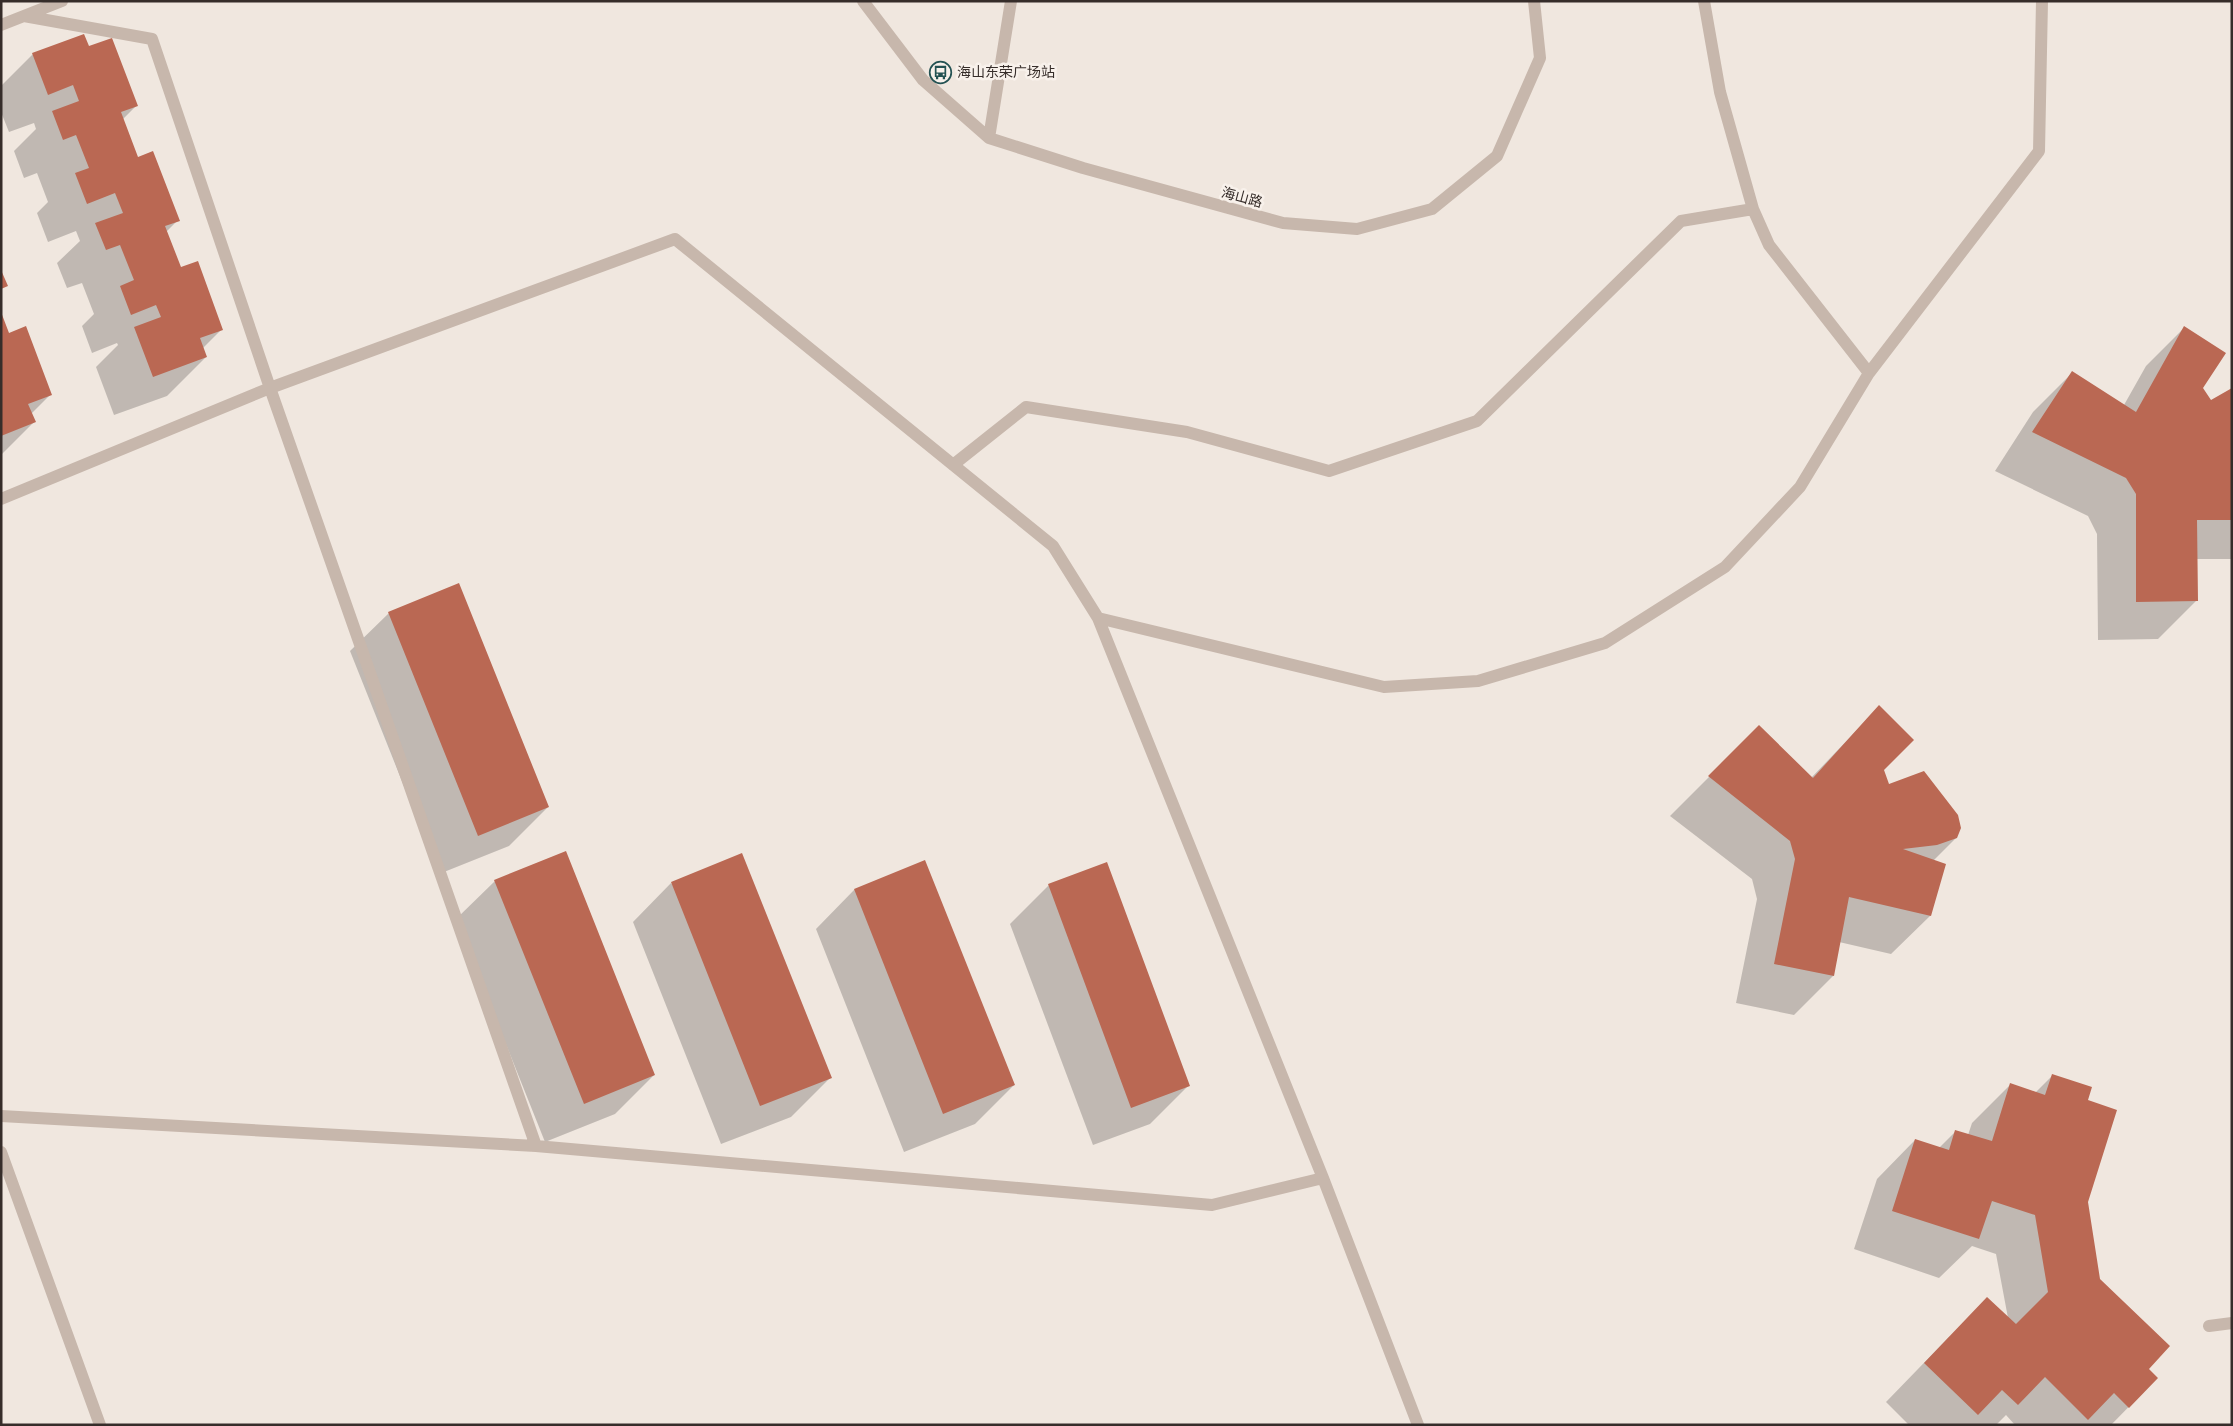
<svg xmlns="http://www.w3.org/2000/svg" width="2233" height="1426" viewBox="0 0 2233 1426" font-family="Poppins,'Noto Sans SC',sans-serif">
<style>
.shadow{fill:#0003}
.building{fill:#ba6853}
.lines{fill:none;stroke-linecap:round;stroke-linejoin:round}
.minor{stroke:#c7b7ac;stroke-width:12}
.labels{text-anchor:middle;stroke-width:5;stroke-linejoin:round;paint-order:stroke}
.poi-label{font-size:14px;fill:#362d2a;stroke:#f8f1eb;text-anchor:start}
.street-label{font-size:14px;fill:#362d2a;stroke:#f8f1eb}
</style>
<rect width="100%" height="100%" fill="#f0e7df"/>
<!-- shadow -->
<path class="shadow" d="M88 48 136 106 122 120 137 158 178 220 166 232 180 269 222 329 203 348 206 357 167 396 114 415 96 367 118 345 117 343 92 353 82 326 94 314 82 283 67 288 57 263 80 241 76 231 48 242 37 213 48 202 37 173 24 178 14 151 36 129 34 123 9 132 1 112V86L33 54Z
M1 315 9 334 51 394 31 414 34 422 1 455Z
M2184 328 2202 388 2211 402 2232 389V559H2196L2197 600 2158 639 2098 640 2097 534 2088 516 1995 471 2033 412 2072 373 2124 405 2146 366Z
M389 613 548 807 509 846 439 874 350 651Z
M1879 707 1883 770 1888 785 1956 838 1933 861 1930 916 1891 954 1839 942 1833 976 1794 1015 1736 1003 1757 899 1752 879 1670 816 1759 727 1811 778Z
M925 862 1014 1085 975 1124 904 1152 816 929 854 890Z
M495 881 654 1075 615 1114 545 1142 456 919Z
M671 883 830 1078 791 1117 721 1144 633 922Z
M1049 885 1189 1085 1150 1124 1093 1145 1010 924Z
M2052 1076 2086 1101V1202L2099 1280 2147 1369 2157 1378 2111 1425H2015L2006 1415 1996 1425H1909L1886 1402 1949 1337 2008 1318 1996 1254 1972 1246 1939 1278 1854 1249 1877 1179 1915 1140 1939 1148 1956 1131 1968 1135 1972 1123 2011 1084 2035 1093Z"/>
<!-- building -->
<path class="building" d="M84 34 89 46 112 38 138 106 121 112 138 157 153 151 180 221 165 226 181 267 198 261 223 330 200 338 207 357 153 377 134 327 161 317 156 305 131 315 120 286 134 280 120 245 106 250 95 223 123 213 115 193 87 204 75 173 89 168 76 135 63 140 52 111 79 101 73 85 48 95 32 53Z
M1 270 8 286 1 289Z
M1 312 9 333 26 326 52 395 28 404 36 422 1 436Z
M2184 326 2226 353 2203 388 2211 400 2232 388V520H2197L2198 601 2136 602V494L2126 478 2032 432 2072 371 2136 412Z
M459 583 549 807 478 836 388 612Z
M1879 705 1914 740 1884 770 1889 784 1924 771 1958 815 1961 828 1957 838 1937 845 1903 849 1946 864 1931 916 1849 897 1834 976 1774 964 1795 859 1790 841 1708 776 1759 725 1813 778Z
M566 851 655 1075 584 1104 494 880Z
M742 853 832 1078 760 1106 671 882Z
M925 860 1015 1085 943 1114 854 889Z
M1107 862 1190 1086 1131 1108 1048 884Z
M2052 1074 2092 1087 2088 1100 2117 1110 2088 1202 2100 1279 2170 1346 2149 1369 2158 1378 2129 1408 2114 1393 2088 1420 2045 1377 2018 1405 2002 1390 1978 1415 1924 1363 1987 1297 2016 1324 2048 1292 2035 1215 1992 1201 1979 1239 1892 1211 1915 1139 1949 1150 1955 1130 1992 1141 2010 1083 2045 1095Z"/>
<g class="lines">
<!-- minor -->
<path class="minor" d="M863 1 923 80 989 138 1083 168 1283 223 1357 229 1432 209 1497 156 1540 58 1534 1
M1704 1 1720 92 1753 209 1769 245 1869 373
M24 16 152 39 270 388 536 1146
M1 25 62 1
M989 138 1011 1
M953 465 1026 407 1187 432 1329 471 1477 421 1681 221 1753 209
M1 499 270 388 675 239 1053 546 1098 618 1323 1178 1418 1425
M1098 618 1384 687 1478 681 1605 643 1725 567 1800 487 1869 373 2039 151 2042 1
M1 1116 536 1146 1212 1205 1323 1178
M1 1152 100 1425
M2209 1326 2232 1323"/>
</g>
<!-- icons -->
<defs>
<symbol id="bus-ring" viewBox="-11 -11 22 22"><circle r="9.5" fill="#f8f1eb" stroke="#245253" stroke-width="1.5"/><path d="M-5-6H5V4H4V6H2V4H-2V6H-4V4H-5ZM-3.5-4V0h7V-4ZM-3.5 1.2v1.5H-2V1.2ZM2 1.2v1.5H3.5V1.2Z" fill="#245253"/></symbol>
</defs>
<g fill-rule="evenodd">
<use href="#bus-ring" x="928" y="60" width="25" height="25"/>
</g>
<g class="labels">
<!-- poi labels -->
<g class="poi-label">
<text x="957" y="77">海山东荣广场站</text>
</g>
<!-- street labels -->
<g class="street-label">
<text transform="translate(1242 197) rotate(15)" y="5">海山路</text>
</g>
</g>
<!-- border -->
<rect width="2233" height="1426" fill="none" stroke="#362d2a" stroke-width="5"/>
</svg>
